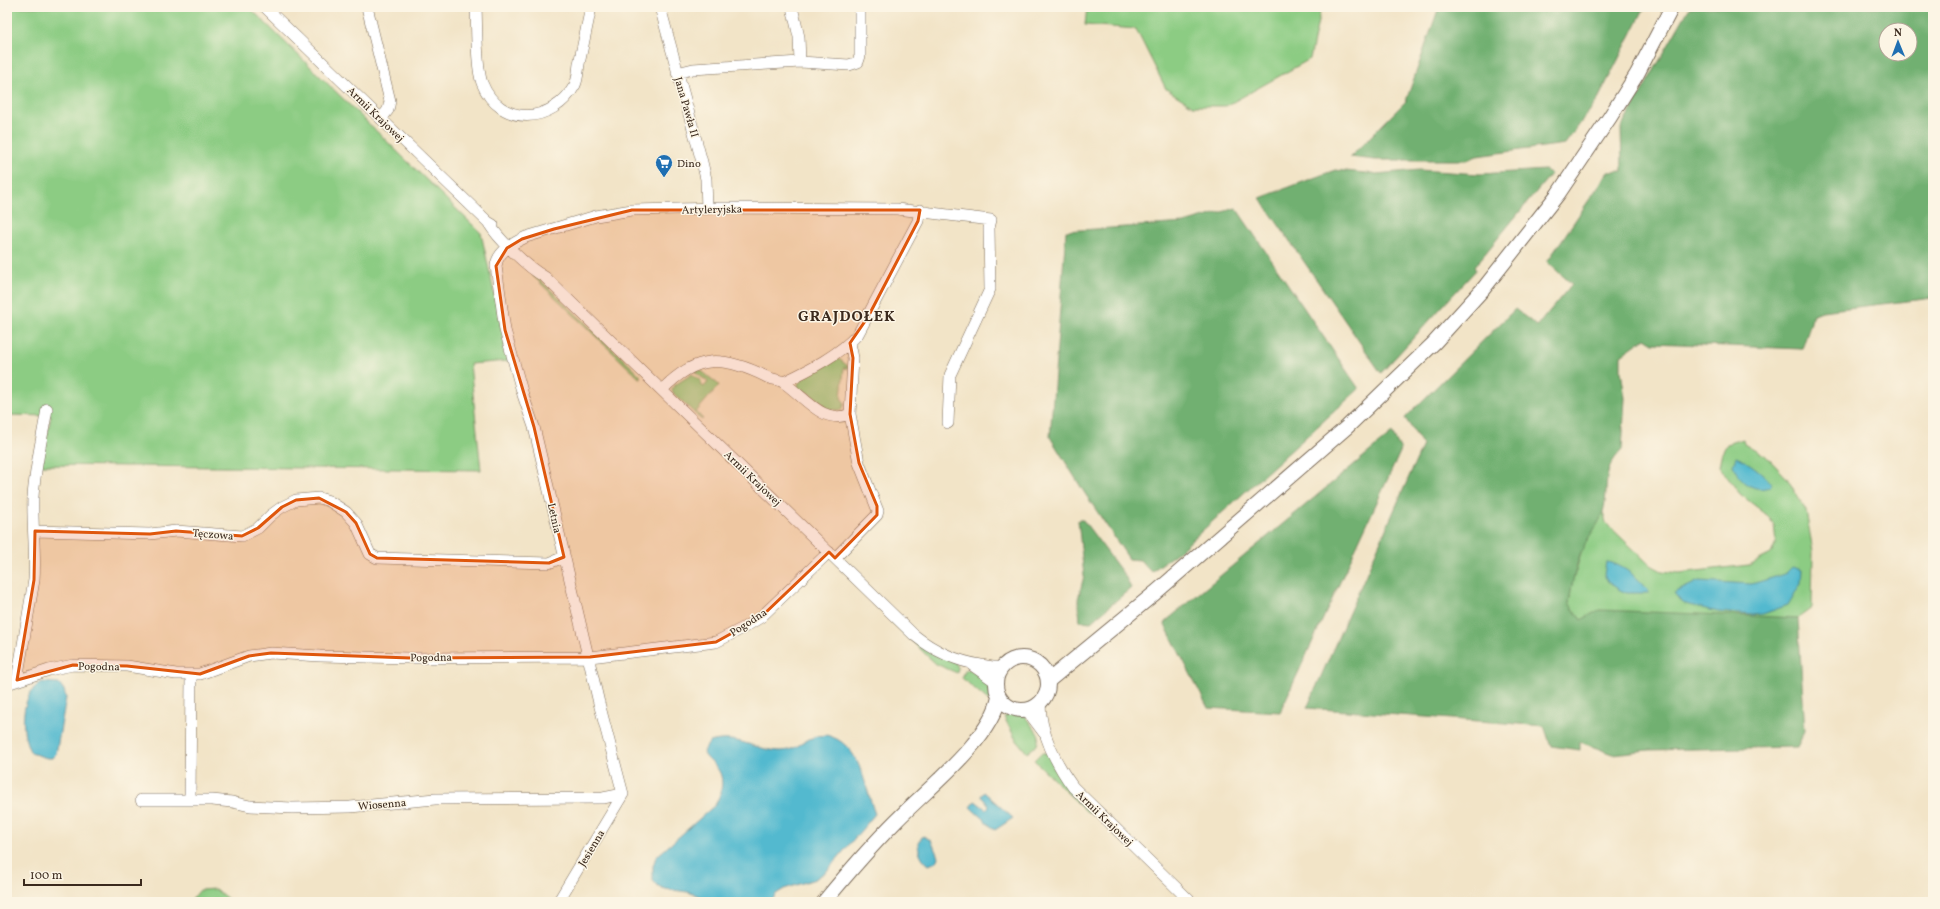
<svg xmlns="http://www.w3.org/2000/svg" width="1940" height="909" viewBox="0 0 1940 909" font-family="Vollkorn,serif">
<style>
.green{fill:#8ccc83;stroke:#647b50}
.forest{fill:#71b071;stroke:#566d48;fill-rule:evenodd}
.water{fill:#52b9cf;stroke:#467276}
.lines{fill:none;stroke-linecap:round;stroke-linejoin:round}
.minor-casing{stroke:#7b6b59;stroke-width:12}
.major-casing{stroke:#7b6b59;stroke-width:16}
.minor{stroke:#fff;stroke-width:11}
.major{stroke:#fff;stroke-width:14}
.marked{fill:#df570d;fill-opacity:0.2;stroke:#df570d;stroke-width:3;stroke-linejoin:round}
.labels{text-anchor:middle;stroke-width:3;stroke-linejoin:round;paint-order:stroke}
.street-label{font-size:11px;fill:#3b2a1e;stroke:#fcf5e5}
.poi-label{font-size:11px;fill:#3b2a1e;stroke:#fcf5e5;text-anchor:start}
.district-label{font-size:15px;font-weight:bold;letter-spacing:1px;fill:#3b2a1e;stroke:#fcf5e5}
</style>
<rect width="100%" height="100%" fill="#fcf5e5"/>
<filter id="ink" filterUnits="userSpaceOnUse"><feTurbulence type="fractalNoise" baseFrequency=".025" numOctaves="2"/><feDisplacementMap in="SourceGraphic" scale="8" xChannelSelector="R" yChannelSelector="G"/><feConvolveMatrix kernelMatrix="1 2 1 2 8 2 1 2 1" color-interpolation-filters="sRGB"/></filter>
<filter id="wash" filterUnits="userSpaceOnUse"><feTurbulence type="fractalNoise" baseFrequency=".012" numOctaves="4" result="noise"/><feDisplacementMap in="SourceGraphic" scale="16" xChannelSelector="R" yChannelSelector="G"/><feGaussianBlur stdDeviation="0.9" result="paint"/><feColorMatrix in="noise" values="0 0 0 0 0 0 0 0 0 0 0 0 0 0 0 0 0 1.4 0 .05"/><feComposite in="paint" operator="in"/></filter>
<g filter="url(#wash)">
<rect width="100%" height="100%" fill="#f2e4c7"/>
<!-- green -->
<path class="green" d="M7 7H249L481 233 509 361 470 364 481 470 41 465 51 416 7 415Z
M1087 7H1321L1310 59 1226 106H1193L1166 89 1136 29 1085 25Z
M532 272 640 375V379L533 276Z
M835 358 837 360 839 359 849 367 847 369 844 367 841 398 845 403 842 410H831L830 412 820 407 825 405 807 392 803 394 797 389 799 382 802 381 801 378Z
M699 369 719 385 696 412 703 419 702 420 673 393 672 389 675 385 692 374 702 382 700 384 704 387 708 382 695 372V371Z
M1743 439 1744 443 1766 456 1787 478 1806 511 1813 551 1812 608 1798 618 1581 620 1569 603 1572 583 1584 544 1603 513 1606 523 1649 564 1662 571 1679 573 1749 565 1771 554 1776 542 1774 525 1767 515 1740 494 1719 466 1722 453 1727 444Z
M893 619 956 663 958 668 957 673 936 664 891 621Z
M969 669 992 685 995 695 994 705 962 678 965 671Z
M1012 713 1024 715 1039 735 1037 745 1027 753 1015 738 1004 717Z
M1041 753H1047L1090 809V811L1088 813 1034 760Z
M215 889 228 899 229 902H190L200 890Z"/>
<!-- forest -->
<path class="forest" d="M1439 7H1645L1597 101 1565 144 1477 156 1467 160H1375L1350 157 1406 101Z
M1690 7H1933V298L1822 311 1812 315C1813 321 1804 341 1802 349L1653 343 1645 338 1621 355V371L1625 398 1622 450C1600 472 1610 486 1603 512 1600 523 1590 534 1585 544 1576 562 1572 584 1569 603L1581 620 1599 610 1798 618 1805 731 1797 747 1649 750 1613 754 1580 742V750L1551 746 1544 726 1307 708 1423 445 1405 418 1515 309 1537 326 1572 284 1547 262 1608 172 1622 171 1621 128ZM1886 30H1910V54H1886Z
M1335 170 1376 174 1419 170 1480 174 1545 170 1551 174 1474 267 1476 270 1381 373 1260 198Z
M1236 208 1359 389 1182 549 1151 572 1140 560 1129 559 1084 492 1050 437 1066 231 1184 223Z
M1392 433 1401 450 1280 712 1208 708 1165 625 1166 621Z
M1078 520H1083L1125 576 1131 588 1091 622 1080 621 1078 599 1084 576Z"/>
<!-- water -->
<path class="water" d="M1736 457C1749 462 1762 472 1771 483L1770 487C1751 493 1740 480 1733 465Z
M1606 562C1619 562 1644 581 1649 593H1627L1620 590 1609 583 1604 575Z
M1792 567 1802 570 1801 583 1788 605 1763 614 1752 615 1718 612 1682 603 1674 593 1699 581 1752 584 1785 574Z
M42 682 59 683 64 690 66 698 56 754 52 758H47L31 753C20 734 19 694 42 682Z
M826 735C861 743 864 785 875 814L827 871 815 879 784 889 776 894 771 902H717L688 892 665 889 658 886 653 881V866L656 857 715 805C722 793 726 776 715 766 710 760 706 759 703 751L710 742C738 734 753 750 780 751 796 751 800 742 814 737 817 735 822 736 826 735Z
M984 792 1013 818 995 830 970 807 975 801 986 809 989 806 981 796Z
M923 836 931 840 938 857 936 862 929 865C921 859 918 851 918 842Z"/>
</g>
<g filter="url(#ink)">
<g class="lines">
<defs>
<path id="minor" d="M265 7 488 222 493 225
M367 7 390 101 388 110 381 119
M476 7C477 26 476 67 482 83 500 128 553 124 575 85 578 79 578 70 579 64 583 45 587 26 591 7
M660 7 702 162 706 179 707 209
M792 7 799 37 800 62
M677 73 693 69 800 62 849 65 858 62 860 56V7
M488 222C498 239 528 268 545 277L914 635C934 651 956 661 981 665 989 666 994 668 1002 667
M784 382C809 370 839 355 858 334L918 221 920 210
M662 390C697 353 724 356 767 377 772 380 780 379 784 383 803 395 823 426 850 414
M35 531 150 534 176 531 242 536 258 528 271 515 282 507 296 500 319 498 329 501 346 512 356 523 370 554 377 558 549 563 564 557
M835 558 877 515 878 511 859 463 850 414 853 358 850 343
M972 665 996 682
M17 680 34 580C36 553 32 525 33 497 35 467 42 439 47 409
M7 684 49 670 73 665 127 666 176 674H200L249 656 271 653 320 656 410 658 590 657 716 642 743 628 761 617 829 552
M1040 703C1040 732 1056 764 1073 787L1191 902
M1025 710 1029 713 1044 733
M623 794 599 703 534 427 523 395 505 330 496 266C497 252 515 242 526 237L596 216 632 210 722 208 897 209 991 220 989 228 990 289 950 375 948 423
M141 800H212L232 802 250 806 292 808 350 807 435 799 603 798 623 794
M190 800 191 674
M558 902 623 794"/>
<path id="major" d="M996 684a26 26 0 1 1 52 0a26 26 0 1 1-52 0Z
M1048 681 1155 593 1347 427 1434 343 1484 288 1558 194 1610 117 1637 74 1672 7
M824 902C847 874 871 846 897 820 927 789 991 740 999 697"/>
</defs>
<!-- minor casing -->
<use href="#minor" class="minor-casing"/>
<!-- major casing -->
<use href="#major" class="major-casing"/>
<!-- minor -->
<use href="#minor" class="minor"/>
<!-- major -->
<use href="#major" class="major"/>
</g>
</g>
<!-- marked area -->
<path class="marked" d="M632 210H920L918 221 868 317 850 343 853 358 850 414 859 463 877 506V515L835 558 829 552 761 617 716 642 590 657 410 658 271 653 249 656 200 674 127 666 73 665 17 680 34 580 35 531 150 534 176 531 242 536 258 528 282 507 296 500 319 498 346 512 356 523 370 554 377 558 549 563 564 557 534 427 505 330 496 266 507 248 522 239 554 229Z"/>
<!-- icons -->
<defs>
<symbol id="supermarket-pin" viewBox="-11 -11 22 30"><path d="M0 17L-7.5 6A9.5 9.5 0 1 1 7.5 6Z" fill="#1f6fb2" stroke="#fcf5e5"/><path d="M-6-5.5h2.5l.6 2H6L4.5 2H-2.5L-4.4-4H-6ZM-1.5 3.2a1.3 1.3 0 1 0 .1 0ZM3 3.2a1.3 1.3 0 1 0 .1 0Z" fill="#fff"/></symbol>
</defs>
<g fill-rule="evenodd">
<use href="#supermarket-pin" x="654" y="153" width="20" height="27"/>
</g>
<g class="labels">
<!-- street labels -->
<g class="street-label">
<text transform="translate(687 107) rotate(74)" y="4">Jana Pawła II</text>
<text transform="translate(376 114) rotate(44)" y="4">Armii Krajowej</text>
<text transform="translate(712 209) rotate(-1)" y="4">Artyleryjska</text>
<text transform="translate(753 478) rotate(44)" y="4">Armii Krajowej</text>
<text transform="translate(555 518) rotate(77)" y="4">Letnia</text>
<text transform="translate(213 534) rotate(5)" y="4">Tęczowa</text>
<text transform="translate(748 622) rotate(-33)" y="4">Pogodna</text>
<text transform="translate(431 657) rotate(-1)" y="4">Pogodna</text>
<text transform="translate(99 666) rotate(1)" y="4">Pogodna</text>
<text transform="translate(382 804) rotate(-5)" y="4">Wiosenna</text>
<text transform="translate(1105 818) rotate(44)" y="4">Armii Krajowej</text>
<text transform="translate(591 848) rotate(-59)" y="4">Jesienna</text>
</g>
<!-- poi labels -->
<g class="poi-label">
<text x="677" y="167">Dino</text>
</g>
<!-- district labels -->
<g class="district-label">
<text x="847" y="321">GRAJDOŁEK</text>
</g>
</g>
<!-- margin -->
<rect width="1940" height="909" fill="none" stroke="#fcf5e5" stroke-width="24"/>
<!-- north arrow -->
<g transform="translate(1898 42) rotate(359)"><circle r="19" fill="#fcf5e5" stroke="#afa495"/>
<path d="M0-3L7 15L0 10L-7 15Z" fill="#1f6fb2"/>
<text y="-6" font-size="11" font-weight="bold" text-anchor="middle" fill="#3b2a1e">N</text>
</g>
<!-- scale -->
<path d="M24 879v6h117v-6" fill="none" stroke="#3b2a1e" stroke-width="2"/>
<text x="30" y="879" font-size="12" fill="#3b2a1e" stroke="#fcf5e5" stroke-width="3" paint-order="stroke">100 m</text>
</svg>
